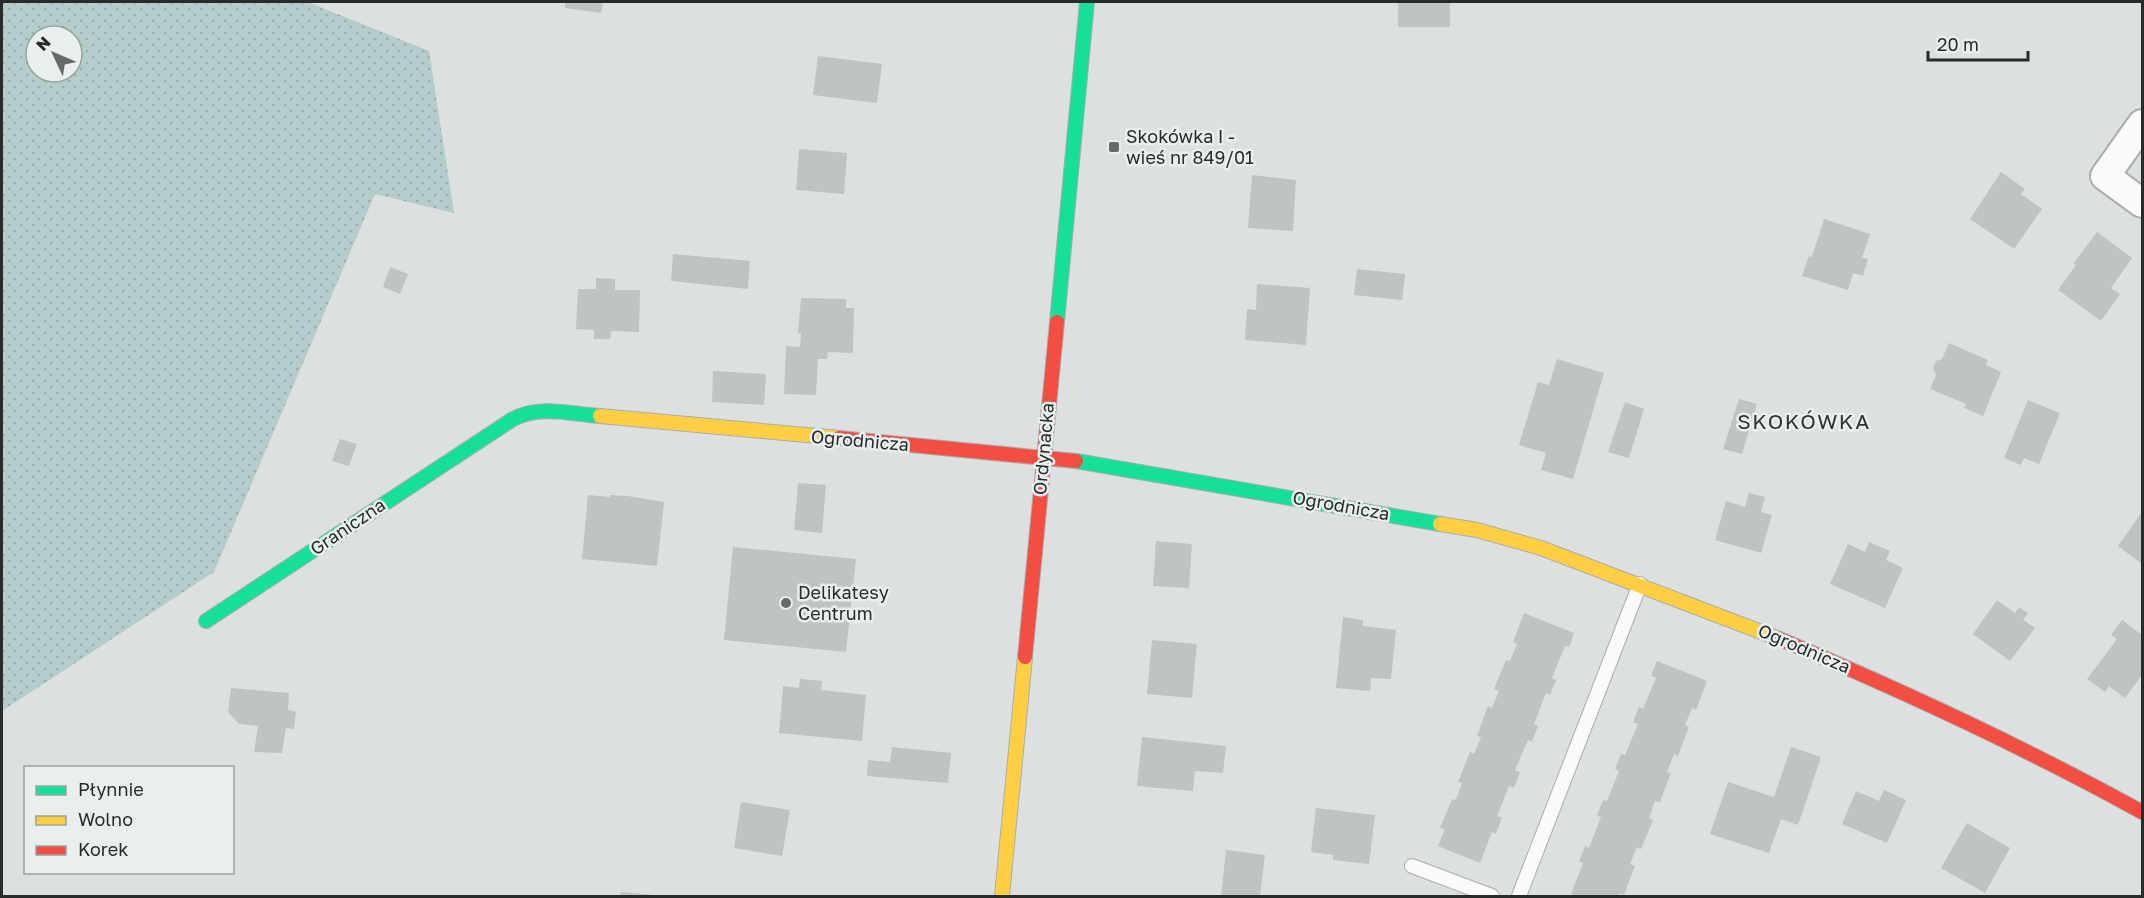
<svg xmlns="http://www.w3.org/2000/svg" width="2144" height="898" viewBox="0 0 2144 898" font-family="'Golos Text',sans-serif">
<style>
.grass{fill:url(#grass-dots);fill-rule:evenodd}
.building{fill:#c0c3c3}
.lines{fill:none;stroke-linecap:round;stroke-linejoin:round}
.lane-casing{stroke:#aaadad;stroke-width:16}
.street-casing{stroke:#aaadad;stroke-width:32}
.fast-casing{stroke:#aaadad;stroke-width:16}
.slow-casing{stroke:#aaadad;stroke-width:16}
.jam-casing{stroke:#aaadad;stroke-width:16}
.lane{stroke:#fafafa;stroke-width:14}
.street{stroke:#fafafa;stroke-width:28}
.fast{stroke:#16e098;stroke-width:14}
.slow{stroke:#ffcf43;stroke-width:14}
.jam{stroke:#f24e42;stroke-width:14}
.poi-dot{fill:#676a6a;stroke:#e8efee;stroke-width:2}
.labels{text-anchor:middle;stroke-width:5;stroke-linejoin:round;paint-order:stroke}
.poi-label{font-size:18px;fill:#282b2b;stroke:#e8efee;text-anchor:start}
.street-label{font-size:18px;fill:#282b2b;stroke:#e8efee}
.quarter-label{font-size:21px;letter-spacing:1.5px;fill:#2f3434;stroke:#e8efee}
</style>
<defs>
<pattern id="grass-dots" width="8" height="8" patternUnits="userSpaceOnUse" patternTransform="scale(1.5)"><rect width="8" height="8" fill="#b4cccb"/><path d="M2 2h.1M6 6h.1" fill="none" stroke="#9bafae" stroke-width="1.8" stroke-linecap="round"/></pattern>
</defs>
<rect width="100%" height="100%" fill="#dce0e0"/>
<!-- grass -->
<path class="grass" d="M2 2H308L429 51 454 213 375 194 214 572 2 711ZM36 36H72V72H36Z"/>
<!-- building -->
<path class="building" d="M565 2H603L601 13 565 8Z
M1398 2H1450V27H1398Z
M818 56 882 64 877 103 813 95Z
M799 149 847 153 844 194 796 190Z
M2001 172 2025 189 2021 194 2042 209 2014 249 1970 219Z
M1252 175 1296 180 1293 231 1248 228Z
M1824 219 1870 234 1862 258 1868 259 1863 276 1853 273 1848 290 1802 276 1809 256 1812 257Z
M2097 232 2132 258 2111 288 2120 294 2101 321 2058 290 2076 265 2073 264Z
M673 254 750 261 748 289 671 281Z
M390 267 408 274 400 294 383 287Z
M1357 269 1405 274 1402 300 1354 295Z
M596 278 615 279V290H640L639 332 611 331 610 339H594V330L576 329 578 289H596Z
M1257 284 1310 288 1306 345 1245 340 1247 309 1256 310Z
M801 298 846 299V308H854L853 353 828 352 827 359H818L816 395 784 394 786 346 800 347 801 333H798Z
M1949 343 1988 360 1986 365 2001 372 1983 416 1964 408 1966 404 1930 389 1936 375 1933 368 1936 361 1942 359Z
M1557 359 1604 373 1573 479 1541 470 1546 453 1519 445 1538 382 1549 385Z
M713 371 766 374 764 405 712 402Z
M1739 399 1757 404 1742 454 1723 449Z
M2028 400 2060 413 2039 464 2024 458 2021 465 2004 458Z
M1625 402 1644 409 1629 458 1608 452Z
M340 439 357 444 349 466 332 461Z
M798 483 826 485 822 533 794 530Z
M1749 493 1765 497 1761 512 1772 515 1761 553 1715 540 1726 501 1745 507Z
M588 495 610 497V495L628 496 664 502 657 566 582 559Z
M2142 512V564L2118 546Z
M1156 541 1192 544 1189 588 1153 586Z
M1869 542 1890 551 1886 560 1903 568 1885 608 1830 584 1848 544 1865 552Z
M733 547 856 559 846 652 724 640Z
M1997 600 2015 613 2019 607 2028 613 2023 620 2035 628 2010 661 1973 634Z
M1524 613 1574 633 1569 647 1565 646 1552 678 1556 680 1550 695 1546 693 1534 724 1538 726 1532 742 1528 740 1515 770 1520 772 1514 788 1509 786 1497 816 1502 818 1496 834 1492 832 1480 863 1438 846 1445 829 1440 828 1452 799 1456 800 1462 783 1458 782 1470 752 1474 754 1481 737 1477 736 1488 706 1492 708 1499 691 1494 689 1506 660 1510 661 1517 644 1513 642Z
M1343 617 1363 620V626L1396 630 1391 679 1371 678 1370 691 1336 688Z
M2122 620 2142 635V675L2125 698 2109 686 2105 692 2087 679 2117 639 2111 635Z
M1152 640 1197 644 1192 698 1147 694Z
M1657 661 1707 681 1696 710 1692 708 1685 725 1689 727 1678 756 1674 754 1667 772 1671 773 1660 802 1655 801 1649 818 1653 820 1641 849 1637 847 1630 864 1635 866 1624 895 1620 893 1618 896H1578L1571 894 1583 863 1579 861 1585 846 1589 848 1601 817 1597 815 1603 800 1607 801 1619 771 1615 769 1621 754 1625 755 1638 724 1633 722 1639 707 1643 709 1656 678 1651 676Z
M800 679 822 681 821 690 866 695 862 741 779 733 783 686 799 688Z
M231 688 289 693 288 710 296 712 294 729 286 728 282 753 254 752 258 726 239 724 228 712Z
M1142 737 1226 746 1223 773 1195 771 1193 791 1137 786Z
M892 747 951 753 948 783 867 776 868 760 890 762Z
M1791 747 1821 757 1798 825 1781 819 1769 853 1710 834 1728 782 1774 797Z
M1884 790 1906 800 1887 843 1842 824 1856 791 1879 801Z
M741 802 790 810 782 856 734 848Z
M1316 808 1375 815 1369 864 1333 860V855L1311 852Z
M1967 823 2010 848 1985 893 1941 868Z
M1226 850 1265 855 1260 896H1221Z
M621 892 655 895V896H620Z"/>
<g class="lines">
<defs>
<path id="lane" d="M1412 866 1492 896
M1519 896 1640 584"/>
<path id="street" d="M2142 124 2105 176 2142 203"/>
<path id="fast" d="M1057 322 1087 2
M1076 461 1440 524
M206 621 513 419C540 405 571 414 600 416"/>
<path id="slow" d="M600 416 839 438
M1440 524 1477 530 1541 548 1777 638
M1002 896 1025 657"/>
<path id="jam" d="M839 438 1076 461
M1777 638C1901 690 2024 747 2142 812
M1025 657 1057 322"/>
</defs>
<!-- lane casing -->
<use href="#lane" class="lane-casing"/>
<!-- street casing -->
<use href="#street" class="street-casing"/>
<!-- fast casing -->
<use href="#fast" class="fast-casing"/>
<!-- slow casing -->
<use href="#slow" class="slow-casing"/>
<!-- jam casing -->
<use href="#jam" class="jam-casing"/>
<!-- lane -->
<use href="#lane" class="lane"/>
<!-- street -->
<use href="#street" class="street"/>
<!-- fast -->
<use href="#fast" class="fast"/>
<!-- slow -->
<use href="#slow" class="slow"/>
<!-- jam -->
<use href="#jam" class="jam"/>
</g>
<!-- markers -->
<g class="poi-dot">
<rect x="1108" y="141" width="12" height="12" rx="3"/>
<circle cx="786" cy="603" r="6"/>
</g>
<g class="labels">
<!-- poi labels -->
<g class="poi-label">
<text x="1126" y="143">Skokówka I -<tspan x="1126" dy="21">wieś nr 849/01</tspan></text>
<text x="798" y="599">Delikatesy<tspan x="798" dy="21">Centrum</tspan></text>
</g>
<!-- street labels -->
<g class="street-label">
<text transform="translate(860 441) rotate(5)" y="6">Ogrodnicza</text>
<text transform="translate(1044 449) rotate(-85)" y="6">Ordynacka</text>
<text transform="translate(1341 506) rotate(10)" y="6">Ogrodnicza</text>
<text transform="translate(348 527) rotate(-34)" y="6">Graniczna</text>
<text transform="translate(1804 649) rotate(23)" y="6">Ogrodnicza</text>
</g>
<!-- quarter labels -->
<g class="quarter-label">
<text x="1804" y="429">SKOKÓWKA</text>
</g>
</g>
<!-- border -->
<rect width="2144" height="898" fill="none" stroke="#282b2b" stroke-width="6"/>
<!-- legend -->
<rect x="24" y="766" width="210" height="108" fill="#e8efee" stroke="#9ba1a0" stroke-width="1.5"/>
<rect x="36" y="786" width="30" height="9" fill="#16e098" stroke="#9ba1a0" stroke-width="1.5"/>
<text x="78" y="796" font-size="18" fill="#282b2b">Płynnie</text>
<rect x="36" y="816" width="30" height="9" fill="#ffcf43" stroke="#9ba1a0" stroke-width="1.5"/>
<text x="78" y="826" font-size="18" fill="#282b2b">Wolno</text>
<rect x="36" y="846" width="30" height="9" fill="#f24e42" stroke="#9ba1a0" stroke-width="1.5"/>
<text x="78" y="856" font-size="18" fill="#282b2b">Korek</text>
<!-- north arrow -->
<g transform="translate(54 54) rotate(314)"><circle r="28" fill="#e8efee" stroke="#9ba1a0" stroke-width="1.5"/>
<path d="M0-4.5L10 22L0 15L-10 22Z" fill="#676a6a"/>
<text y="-9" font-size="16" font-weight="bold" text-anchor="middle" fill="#282b2b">N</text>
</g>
<!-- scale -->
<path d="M1928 51v9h100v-9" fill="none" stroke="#282b2b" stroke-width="3"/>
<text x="1937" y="51" font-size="18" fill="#282b2b" stroke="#e8efee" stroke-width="4.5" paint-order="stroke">20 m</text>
</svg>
